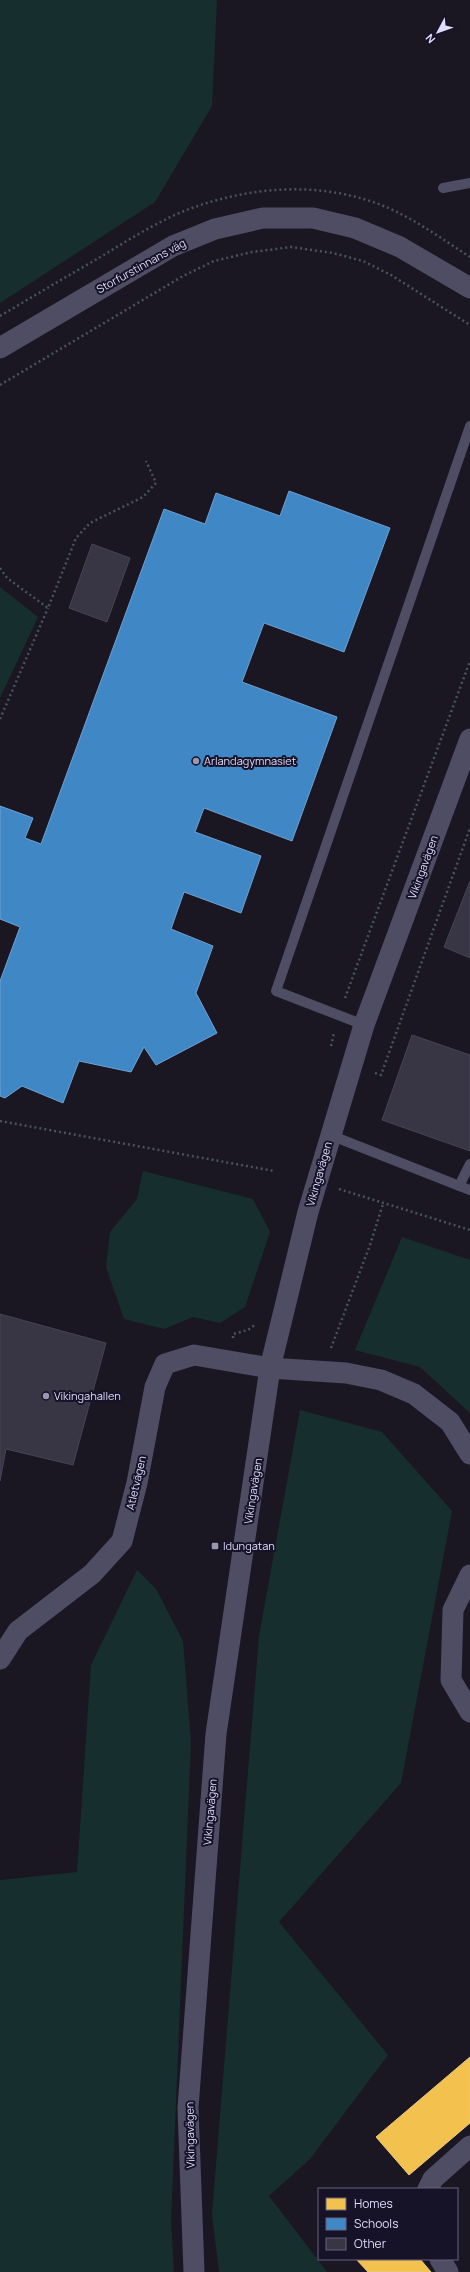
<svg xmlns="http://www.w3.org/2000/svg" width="470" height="2272" viewBox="0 0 470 2272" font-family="Manrope,sans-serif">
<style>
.green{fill:#172e2e}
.homes{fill:#f2c14e;stroke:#ecc982}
.schools{fill:#3f88c5;stroke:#6fa1d6}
.building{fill:#383644;stroke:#474356}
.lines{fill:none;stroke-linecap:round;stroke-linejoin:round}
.path{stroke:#48535f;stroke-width:2.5;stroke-dasharray:2 3;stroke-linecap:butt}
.service{stroke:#4e4d63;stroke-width:10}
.minor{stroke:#4e4d63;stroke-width:21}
.poi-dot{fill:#9a97b0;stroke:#161228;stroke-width:1.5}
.labels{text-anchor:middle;stroke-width:4;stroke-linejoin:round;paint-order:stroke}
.street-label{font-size:11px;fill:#dfdcfc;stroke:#161228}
.poi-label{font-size:11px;fill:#dfdcfc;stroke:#161228;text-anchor:start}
</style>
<rect width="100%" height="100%" fill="#1a1723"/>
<!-- green -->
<path class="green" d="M0 0H217L212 106 155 202 0 303Z
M0 587 38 617 0 698Z
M143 1171 253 1199 270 1232 245 1307 220 1323 193 1317 164 1329 124 1319 106 1267 110 1232 137 1199Z
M402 1237 470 1260V1413L420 1367 355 1350Z
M300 1410 382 1432 452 1511 401 1783 279 1922 388 2055 310 2159 269 2196 327 2272H219L212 2214 259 1636Z
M137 1570 156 1589 183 1641 191 1742 171 2221 174 2272H0V1880L77 1872 91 1665Z"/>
<!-- homes -->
<path class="homes" d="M470 2057V2123L409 2175 376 2137Z
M356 2259H420L431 2272H368Z"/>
<!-- schools -->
<path class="schools" d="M289 491 390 528 344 652 264 623 242 682 337 717 292 841 204 808 195 832 261 856 241 913 184 892 171 929 213 946 196 993 217 1033 156 1065 144 1047 131 1072 79 1061 63 1103 22 1086 5 1098 0 1096V981L20 927 0 919V806L33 818 25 838 41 844 164 509 205 524 216 493 280 516Z"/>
<!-- building -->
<path class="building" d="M92 544 130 558 107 622 69 608Z
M470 881V958L444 947Z
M412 1035 470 1055V1151L382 1120Z
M0 1314 106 1343 73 1465 6 1449 0 1481Z"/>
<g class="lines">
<!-- path -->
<path class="path" d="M0 316C32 297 64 278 97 259 127 241 159 220 192 208 250 187 315 182 373 202 408 214 439 237 470 257
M0 385 183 276 214 261 252 252 291 247 333 253 363 261 391 275 470 325
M0 568 7 578 48 608 76 538 90 523 143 497 156 483 146 461
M0 719 48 608
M345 998 470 661
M331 1046 334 1033
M375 1073 381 1075 470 828
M0 1121 274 1171
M339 1189 470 1230
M233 1338V1334L248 1330 256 1324
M331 1348 370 1245 383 1204"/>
<!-- service -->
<path class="service" d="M443 188 470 183
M364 1025 276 991 470 426
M330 1135 470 1190
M459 1186 470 1164"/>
<!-- minor -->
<path class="minor" d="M0 348 173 246 215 229 263 218H313L355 228 400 247 470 288
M470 1575 453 1610 451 1680 470 1712
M0 1659 18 1631 92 1574 122 1541 137 1483 155 1387 165 1364 194 1355 270 1368 346 1373 381 1380 414 1394 450 1422 470 1454
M428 2189 433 2179 470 2146
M440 2259 448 2272
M194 2272 188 2108 216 1734 270 1368 308 1212 364 1025 470 739"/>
</g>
<!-- markers -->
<g class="poi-dot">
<circle cx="196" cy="761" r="4"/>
<circle cx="46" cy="1396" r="4"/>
<rect x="211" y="1542" width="8" height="8" rx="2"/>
</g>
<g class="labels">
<!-- street labels -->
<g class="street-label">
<text transform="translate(141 266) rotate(-29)" y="4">Storfurstinnans väg</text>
<text transform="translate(423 867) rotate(-70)" y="4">Vikingavägen</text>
<text transform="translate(319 1174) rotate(-74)" y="4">Vikingavägen</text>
<text transform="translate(136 1483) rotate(-77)" y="4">Atletvägen</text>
<text transform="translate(253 1491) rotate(-81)" y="4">Vikingavägen</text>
<text transform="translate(210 1812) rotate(-85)" y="4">Vikingavägen</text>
<text transform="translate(190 2135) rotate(-91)" y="4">Vikingavägen</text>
</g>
<!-- poi labels -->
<g class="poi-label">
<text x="204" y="765">Arlandagymnasiet</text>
<text x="54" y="1400">Vikingahallen</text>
<text x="223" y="1550">Idungatan</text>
</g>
</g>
<!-- legend -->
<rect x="318" y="2188" width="140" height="72" fill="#161228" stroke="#66637d"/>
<rect x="326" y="2198" width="20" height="12" fill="#f2c14e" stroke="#66637d"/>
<text x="354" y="2208" font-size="12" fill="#dfdcfc">Homes</text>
<rect x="326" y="2218" width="20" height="12" fill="#3f88c5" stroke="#66637d"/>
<text x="354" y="2228" font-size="12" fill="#dfdcfc">Schools</text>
<rect x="326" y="2238" width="20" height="12" fill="#383644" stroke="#66637d"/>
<text x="354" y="2248" font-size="12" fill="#dfdcfc">Other</text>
<!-- north arrow -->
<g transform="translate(438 32) rotate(229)" stroke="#161228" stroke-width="3" paint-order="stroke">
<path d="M0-3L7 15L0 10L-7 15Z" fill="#dfdcfc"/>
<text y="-6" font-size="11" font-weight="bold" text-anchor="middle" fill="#dfdcfc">N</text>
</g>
</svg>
